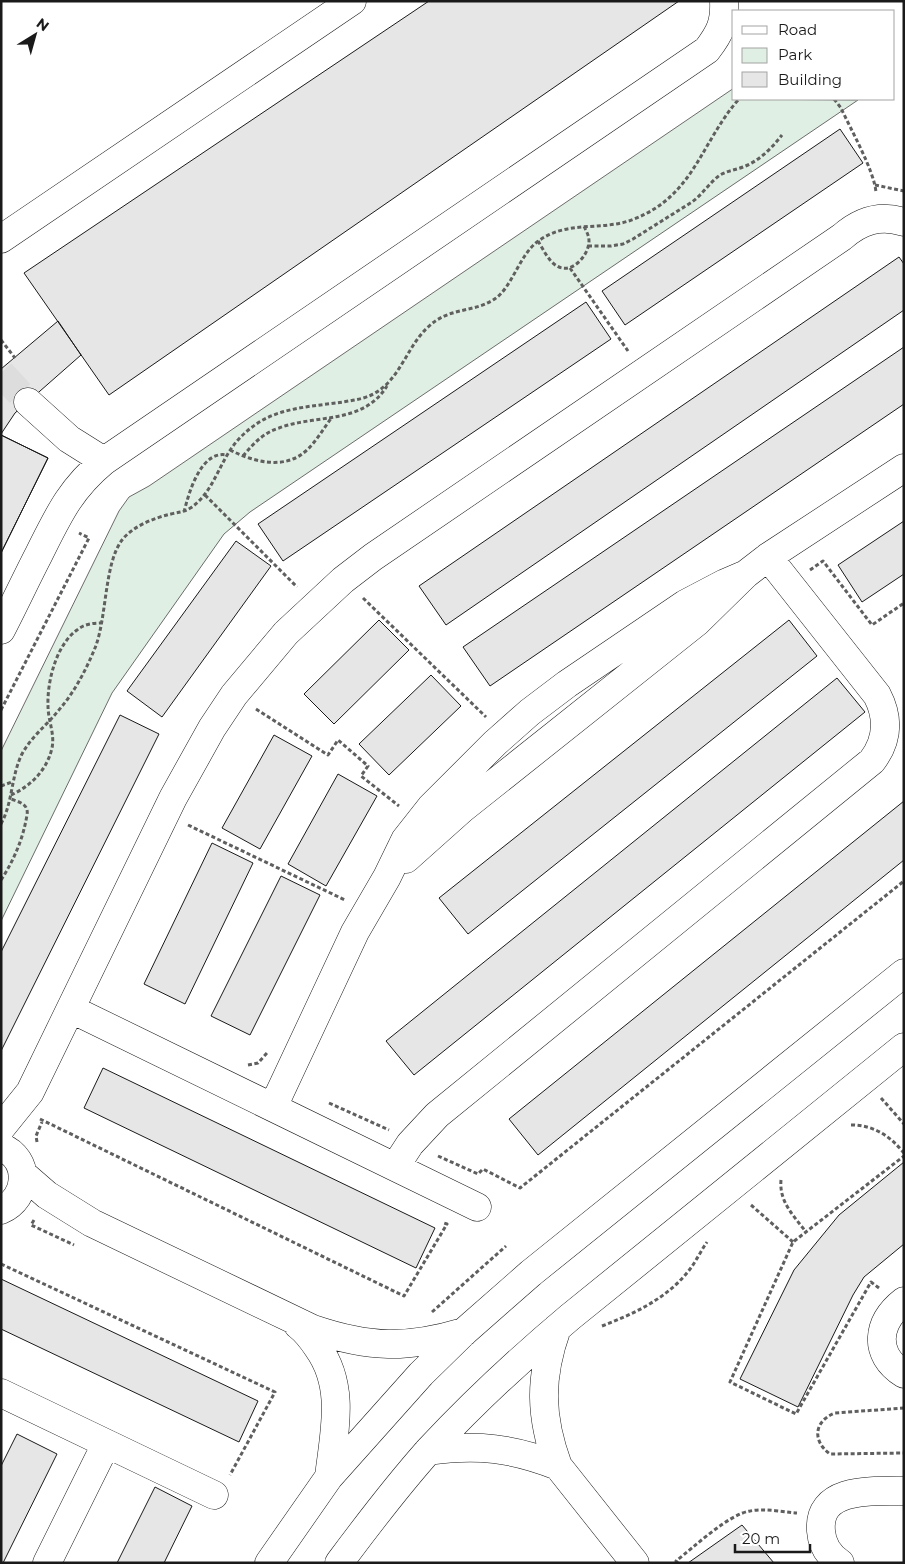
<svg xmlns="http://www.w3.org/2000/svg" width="905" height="1564" viewBox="0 0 905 1564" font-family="Montserrat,sans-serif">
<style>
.green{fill:#e0efe3;stroke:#6a6a6a}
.building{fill:#e6e6e6;stroke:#1a1a1a}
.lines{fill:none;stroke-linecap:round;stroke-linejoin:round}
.minor-tunnel{stroke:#ddd;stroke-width:28;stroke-dasharray:28 14;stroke-linecap:butt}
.minor-casing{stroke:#1a1a1a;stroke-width:29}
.path{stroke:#5f5f5f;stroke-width:3;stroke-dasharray:4 2.5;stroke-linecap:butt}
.minor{stroke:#fff;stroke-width:28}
</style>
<rect width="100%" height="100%" fill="#fff"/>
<!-- green -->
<path class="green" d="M734 88V99L858 100 250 512 224 534 112 693 1 921V751L119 511 129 497 149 486Z"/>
<!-- building -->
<path class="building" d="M429 1H679L109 395 24 273Z
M840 129 863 163 625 325 602 291Z
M899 257 904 264V310L446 625 419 586Z
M586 302 611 339 283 561 258 524Z
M58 321 81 355 15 413 1 434V369Z
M904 347V404L490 686 463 647Z
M1 435 48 458 1 553Z
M1 435 48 458 1 553Z
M904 521V574L862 602 838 565Z
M236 541 271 566 162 717 127 691Z
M379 620 409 650 334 724 304 694Z
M789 620 817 656 468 934 439 898Z
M431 675 461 706 389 775 359 744Z
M837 678 865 712 414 1075 386 1041Z
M120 715 159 734 1 1051V952Z
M274 735 312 756 260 849 222 828Z
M338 774 377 796 326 886 288 864Z
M904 801V860L538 1155 509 1119Z
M212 843 253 863 185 1004 144 984Z
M281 876 320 895 250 1035 211 1016Z
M103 1068 435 1228 416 1268 84 1108Z
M904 1162V1244L864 1277 853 1295 798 1407 740 1379 794 1270 839 1215Z
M1 1279 258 1401 239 1442 1 1329Z
M17 1434 57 1454 3 1563H1V1466Z
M155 1487 192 1506 164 1563H117Z
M742 1525 774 1563H688Z"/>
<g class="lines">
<!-- minor-tunnel -->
<path class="minor-tunnel" d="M1 373 28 402"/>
<defs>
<path id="minor" d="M1 239 352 1
M28 402 69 439 104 461
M1 630C14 605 26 579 39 554 58 516 70 489 104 461L707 50C720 33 725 23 724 1
M406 859 462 809 697 622 746 574 768 557 904 468
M71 1009 477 1207
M273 1107 355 932 387 877 405 840 431 807 495 743 530 712 567 684 685 604 725 583 746 574
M1 1128 30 1092 173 798 212 728 234 695 286 633 343 580 373 557 842 237C860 221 880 214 904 222
M1 1147C31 1159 29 1198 1 1210
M395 1167 410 1144 437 1115 872 761C888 740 889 718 877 695L768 557
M24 1175 47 1195 92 1223 313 1329C369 1348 407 1349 464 1332
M904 1301C877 1322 872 1354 904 1374
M298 1325C306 1331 312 1339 318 1348 346 1387 334 1433 329 1477
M557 1328C539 1378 540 1417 558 1466L635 1563
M1 1393 214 1495
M428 1451C477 1444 513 1448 558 1466
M47 1563 106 1444
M269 1563 329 1477 421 1374 465 1331 531 1273 904 973
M339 1563C368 1524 397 1486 429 1450 473 1403 520 1359 570 1317L904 1047
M840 1563C828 1555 822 1545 821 1531 817 1486 875 1491 904 1491"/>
</defs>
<!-- minor casing -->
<use href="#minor" class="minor-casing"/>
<!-- path -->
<path class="path" d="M834 99 841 108C850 128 875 172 876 193
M875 185 904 191
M538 241C543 249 549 262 557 266 572 275 589 255 589 241 589 235 586 231 584 226
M588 246H611L623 244 633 239 692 202C703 194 710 182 720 175 727 171 735 170 743 167 759 161 771 149 782 135
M570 268 628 351
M1 340 15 358
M230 450C254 462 286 471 308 449 317 440 324 428 332 417
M243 456C253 444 263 433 279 428 316 414 363 425 387 386
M205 495 297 587
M184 512C189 492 201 450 227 455
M810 570 823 561 872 625 904 603
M363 598 486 717
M256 709 328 755 338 740 368 766 361 776 399 806
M1 710 89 538 79 533
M1 786 12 782
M11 795C31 786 47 770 52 748 55 734 48 720 48 706 47 682 56 645 77 630 84 624 93 623 102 623
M1 824C13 802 11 776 22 754 31 737 46 726 58 711 74 693 86 670 95 648 107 618 104 564 122 540 133 526 154 518 171 514 179 512 185 512 192 507 211 493 217 471 229 452 237 439 248 429 261 421 285 407 316 406 343 402 354 400 365 399 375 393 400 379 407 347 427 328 448 307 472 313 493 300 512 289 518 257 537 242 567 219 603 232 634 219 694 196 701 142 739 99
M188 825 345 900
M1 880C14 860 23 839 27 815 29 804 19 802 11 799
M248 1065 258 1063 267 1053
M881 1098 904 1124
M329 1103 389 1130
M40 1119 404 1296 447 1224 444 1223
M851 1125C874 1125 890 1136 904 1153
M37 1142 36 1136 42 1122
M438 1156 478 1174 483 1169 520 1188 904 881
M781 1180C779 1202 794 1216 806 1232
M751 1205 793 1242
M34 1220 31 1225 74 1245
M1 1264 275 1392 230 1475
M879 1288 871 1282 796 1414 730 1382 793 1242 904 1156
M432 1312 506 1246
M602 1326C633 1314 664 1300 686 1274 695 1264 700 1252 707 1242
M904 1408 835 1413C814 1421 812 1441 830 1454L904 1453
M678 1563 676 1561C694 1547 729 1514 750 1511 765 1508 782 1512 797 1513"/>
<!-- minor -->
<use href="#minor" class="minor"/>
</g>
<!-- border -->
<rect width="905" height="1564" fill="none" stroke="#1a1a1a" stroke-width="5"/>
<!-- legend -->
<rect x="732" y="10" width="162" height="90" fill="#ffffff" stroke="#a3a3a3"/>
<rect x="742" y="26" width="25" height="8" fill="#ffffff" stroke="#a3a3a3"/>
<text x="778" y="35" font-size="15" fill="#1a1a1a">Road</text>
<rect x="742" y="48" width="25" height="15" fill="#e0efe3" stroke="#a3a3a3"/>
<text x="778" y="60" font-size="15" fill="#1a1a1a">Park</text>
<rect x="742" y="72" width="25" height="15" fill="#e6e6e6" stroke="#a3a3a3"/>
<text x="778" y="85" font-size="15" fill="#1a1a1a">Building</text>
<!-- north arrow -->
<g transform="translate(35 35) rotate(37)" stroke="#ffffff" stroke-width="4" paint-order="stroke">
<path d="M0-4L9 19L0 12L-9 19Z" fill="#1a1a1a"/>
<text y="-8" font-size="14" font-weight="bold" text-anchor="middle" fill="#1a1a1a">N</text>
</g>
<!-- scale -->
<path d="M735 1544v8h75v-8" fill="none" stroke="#1a1a1a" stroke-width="2.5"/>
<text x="742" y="1544" font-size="15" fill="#1a1a1a" stroke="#ffffff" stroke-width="4" paint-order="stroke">20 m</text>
</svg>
